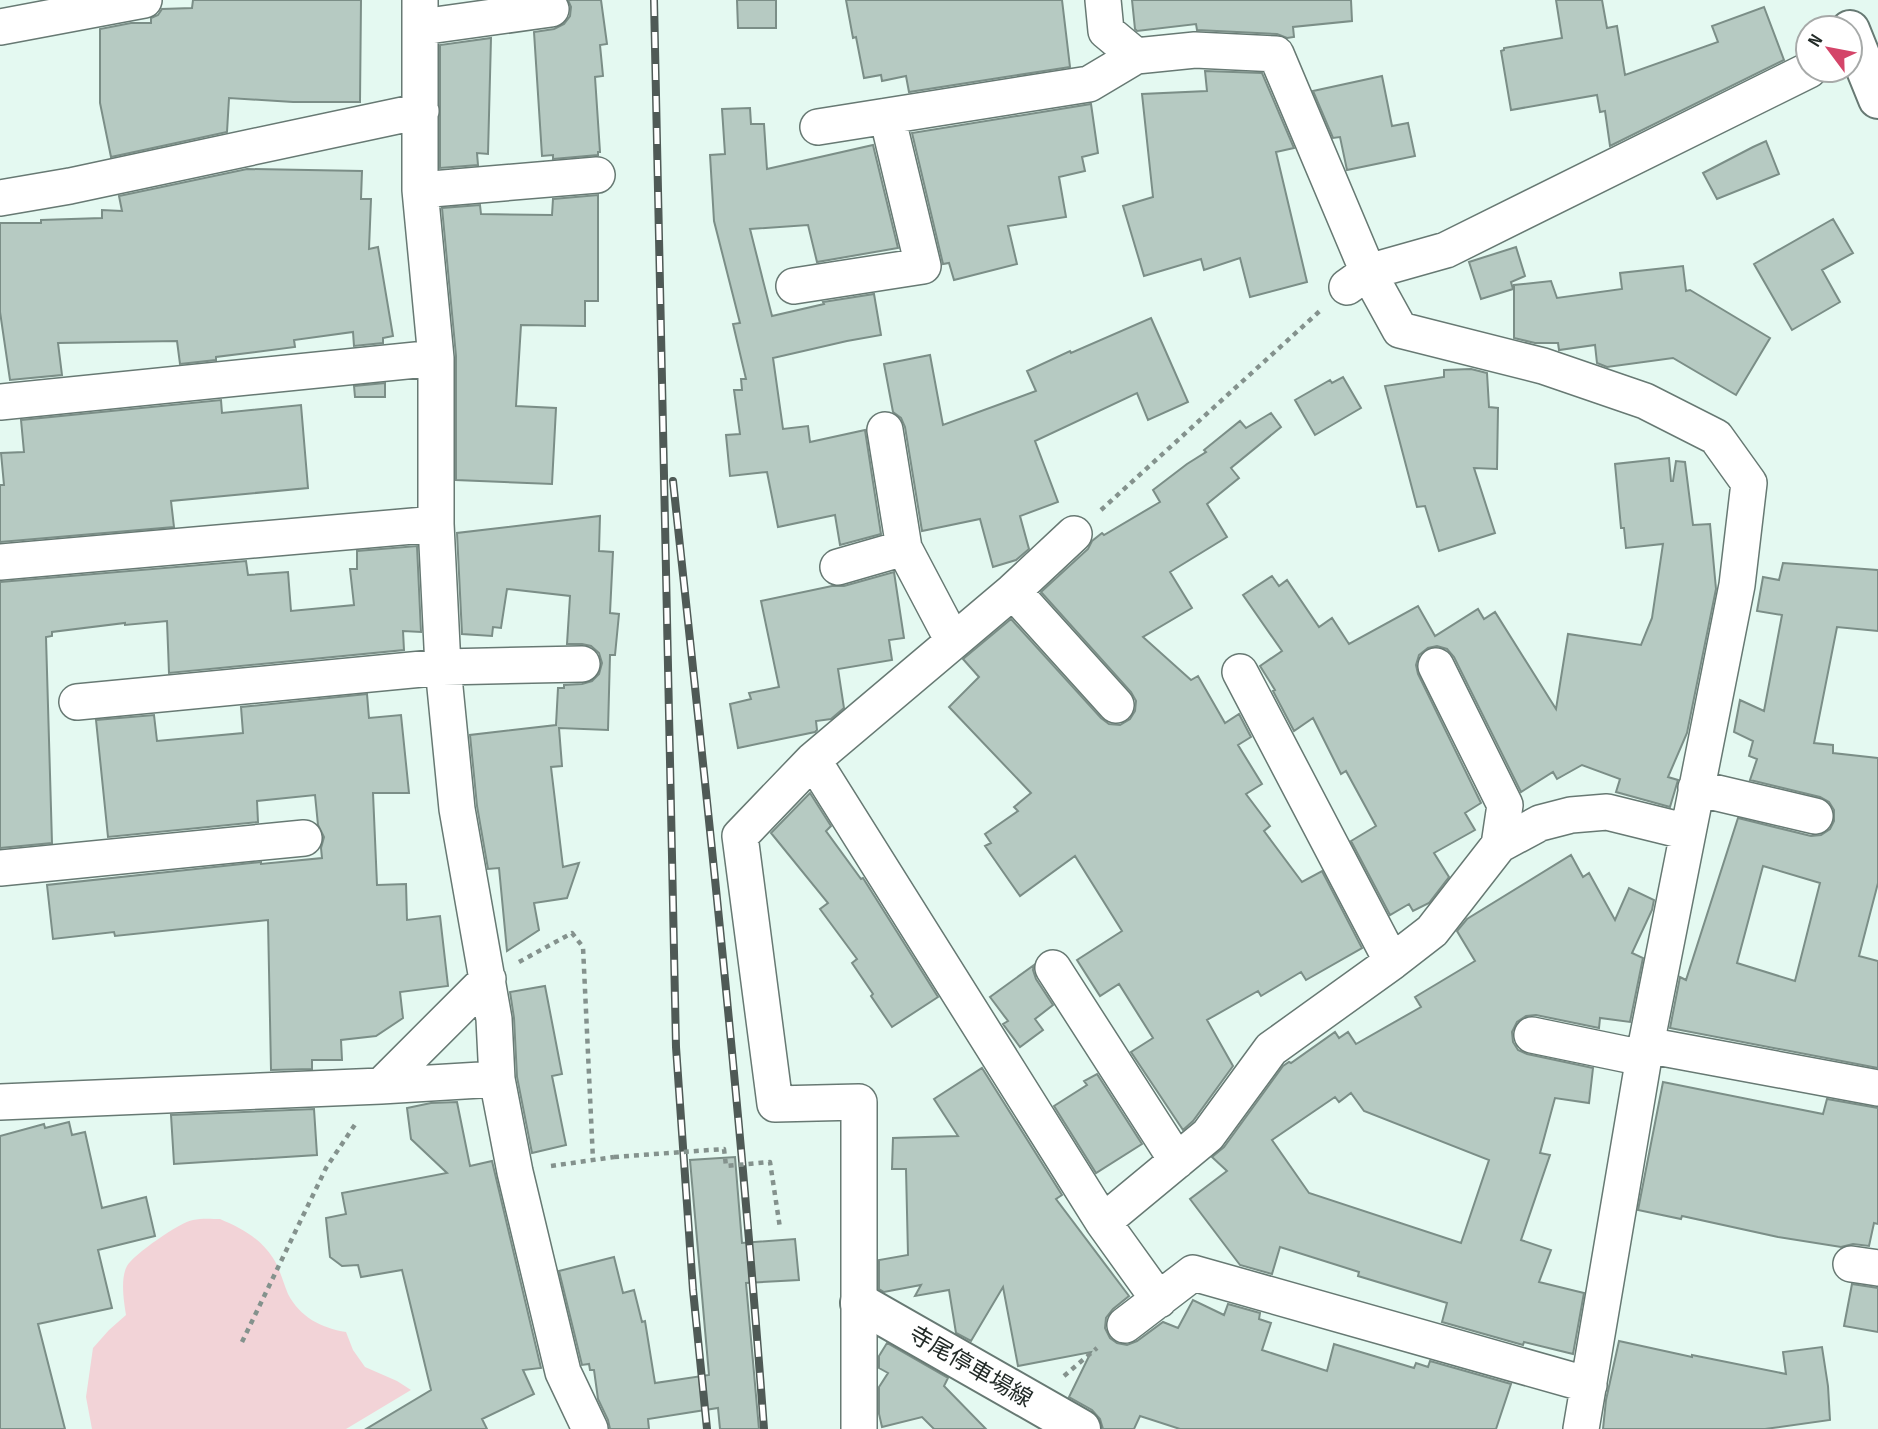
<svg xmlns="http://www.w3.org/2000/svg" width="1878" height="1429" viewBox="0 0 1878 1429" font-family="'Sofia Sans Condensed','Noto Sans JP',sans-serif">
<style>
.green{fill:#f2d3d7}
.building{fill:#b6cac2;stroke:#7b8e87;stroke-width:2;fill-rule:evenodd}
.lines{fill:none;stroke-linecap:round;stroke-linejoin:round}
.minor-casing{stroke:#677973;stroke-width:38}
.secondary-casing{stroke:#677973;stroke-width:42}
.primary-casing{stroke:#677973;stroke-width:42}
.path{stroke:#84928d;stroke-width:4.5;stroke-dasharray:5 5;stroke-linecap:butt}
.minor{stroke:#fff;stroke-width:35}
.secondary{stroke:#fff;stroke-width:38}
.primary{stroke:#fff;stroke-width:38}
.rail-casing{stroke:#4f5a56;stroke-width:8}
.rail{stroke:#fff;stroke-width:5;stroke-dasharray:16;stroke-linecap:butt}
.path-bridge{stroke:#84928d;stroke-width:4.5;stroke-dasharray:5 5;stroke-linecap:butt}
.labels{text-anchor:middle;stroke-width:5;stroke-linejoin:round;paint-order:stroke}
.street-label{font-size:23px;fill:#232b28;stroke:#fff}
</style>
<rect width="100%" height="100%" fill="#e4f9f1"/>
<!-- green -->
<path class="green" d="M220 1219C241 1228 260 1238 273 1258 280 1269 283 1282 288 1294 300 1317 321 1328 346 1332L353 1350 365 1367 397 1381 411 1390 346 1429H92L86 1397 93 1348 109 1330 126 1315C124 1302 120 1279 127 1266 133 1255 180 1222 193 1220 202 1218 212 1219 220 1219Z"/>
<!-- building -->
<path class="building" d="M193 0H361L360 102H293L229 98 227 132 111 157 100 103V29L131 23H151V18L158 15 162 9 192 8Z
M568 0H601L607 44 600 45 603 76 595 77 600 152H598V155L553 159V155L542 156 534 32 554 29 564 24 570 16 571 7Z
M737 0H776V28H738Z
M846 0H1062L1070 67 909 92 906 76 882 81 881 75 864 78 856 37 853 38Z
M1132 0H1351L1352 21 1293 27 1294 37 1287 38 1277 34 1197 30 1196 24 1137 31 1135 29Z
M1556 0H1602L1607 28 1617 26 1625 75 1718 42 1712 26 1764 7 1784 60 1610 146 1605 111 1600 112 1597 95 1511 110 1501 51 1504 50V48L1562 38Z
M491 38 488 154 477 153 478 165 440 168V45Z
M1205 71 1262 73 1294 148 1276 152 1307 282 1250 297 1240 258 1204 270 1201 259 1144 276 1123 206 1153 197 1142 94 1207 91Z
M1382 76 1392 126 1408 123 1415 156 1347 170 1340 137 1333 138 1313 91Z
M1091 104 1098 153 1082 157 1085 171 1059 177 1066 217 1008 226 1017 264 954 280 949 263 943 264 912 133Z
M750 108 751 124H764L767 169 873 145 898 248 817 262 808 225 750 229 772 316 824 304 823 302 874 294 881 335 847 341 773 358 783 429 808 426 810 442 865 430 881 534 840 545 835 515 778 527 767 472 730 476 726 435 740 434 734 390H742L741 379H746L733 324 740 323 714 221 710 155 725 154 722 109Z
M1766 141 1779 174 1717 199 1703 173 1753 147Z
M247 169 362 171 361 199H371L369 249 378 247 393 336 383 338V343L354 346 353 332 294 340 295 347 216 357V360L180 364 177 341 58 343 62 375 10 380 0 312V223H41V220L102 218V210L122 211 119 196Z
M598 195V301H585V326L521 325 516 406 556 408 552 484 456 480V356L442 208 480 205 481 214 552 215 553 199Z
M1833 219 1853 253 1822 270 1840 302 1792 330 1754 264Z
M1516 247 1525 276 1511 282 1513 289 1481 299 1469 262Z
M1683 266 1686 291 1690 290 1770 338 1736 395 1673 358 1607 367 1597 363 1595 345 1559 350 1558 343H1535L1514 338V285L1551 281 1557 298 1622 289 1620 273Z
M1151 318 1188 402 1148 420 1137 393 1035 441 1058 502 1020 516 1029 549 1016 560 993 567 980 519 922 531 905 427 901 418 893 412 884 364 930 355 943 425 1036 391 1027 371 1070 351 1071 353Z
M1471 369 1487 373 1489 407 1498 408 1497 469 1474 468 1495 533 1439 551 1425 506 1417 507 1385 386 1444 377V370Z
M1343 377 1361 408 1315 435 1295 400 1330 380 1332 383Z
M385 383V397H355L354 386Z
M221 400 222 413 301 405 308 488 171 501 174 527 0 542V485H4L1 453 24 452 21 420Z
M1271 413 1281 427 1231 468 1239 478 1207 504 1227 537 1170 572 1192 608 1143 637 1191 680 1198 676 1225 723 1239 714 1251 737 1238 745 1262 784 1246 794 1270 826 1264 831 1302 882 1322 871 1362 948 1306 980 1301 972 1261 996 1258 991 1207 1020 1233 1066 1193 1121 1183 1130 1131 1052 1153 1038 1119 984 1100 996 1077 960 1122 931 1075 856 1020 896 985 846 991 843 985 834 1018 811 1014 807 1031 793 949 707 979 677 963 659 1011 619 1101 718 1109 724 1120 725 1130 719 1135 711 1136 701 1131 692 1041 592 1088 549 1092 541 1102 533 1104 535 1160 502 1153 490 1187 464 1206 452 1204 450 1240 421 1246 428Z
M1669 458 1671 481H1673L1676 461 1685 462 1693 525 1710 524 1716 589 1687 733 1668 777 1678 780 1670 807 1616 792 1620 779 1582 765 1557 779 1553 772 1521 792 1454 657 1447 649 1437 646 1428 648 1419 655 1416 665 1418 674 1481 803 1465 813 1475 830 1434 853 1449 877 1429 903 1413 911 1409 904 1390 915 1351 841 1376 826 1346 771 1341 774 1313 718 1294 731 1293 729 1273 691 1275 690 1260 666 1282 651 1243 595 1272 576 1279 586 1287 580 1319 627 1332 618 1349 644 1418 606 1435 636 1478 609 1484 619 1495 612 1556 709 1568 634 1641 645 1652 618 1663 544 1626 548 1624 528H1621L1615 464Z
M600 516 599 551 613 552 610 613 619 614 615 655H610L608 730 559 728 562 766 551 767 563 867 579 863 567 898 534 903 539 930 507 951 499 868 488 869 477 806 470 735 556 725 558 688H564V685L582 684 592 681 599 674 602 663 599 653 591 646 582 644H567L570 596 507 589 501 628 493 627 492 636 462 634 457 533Z
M417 546 421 632 403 631 404 650 169 673 167 621 125 625V623L52 632V636L46 637 52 843 0 848V582L246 561 248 575 288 572 291 611 354 605 350 569H357V551Z
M1783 563 1878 570V631L1837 627 1814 743 1833 745V753L1878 758V883L1859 956 1878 961V1068L1670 1028 1680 977 1686 980 1738 818 1811 836 1821 835 1830 829 1834 821V810L1829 802 1820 797 1750 780 1757 759 1749 756 1753 741 1734 732 1740 700 1764 711 1782 615 1757 611 1763 577 1779 580ZM1763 866 1820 883 1795 981 1737 963Z
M894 572 904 638 889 640 892 660 838 669 844 708 831 719 816 721 817 730 815 732 738 748 730 704 751 699 749 693 779 687 761 601 832 586H844Z
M367 694 369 718 401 715 409 793H373L377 885 406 884 407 920 440 916 448 986 400 992 403 1018 376 1036 341 1040 342 1060H312V1069L271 1070 268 920 115 936 114 932 53 939 47 885 261 862V864L322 858 321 848 324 837 318 825 315 795 257 801 258 822 108 837 96 720 154 715 157 741 243 733 241 707Z
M810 793 831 826 826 831 861 879 863 878 938 997 892 1027 871 996 873 994 852 963 857 959 820 909 828 903 771 833Z
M1571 855 1583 877 1589 873 1615 920 1629 888 1654 900 1652 910 1632 953 1643 958 1630 1022 1600 1018 1599 1028 1536 1015 1526 1016 1517 1022 1512 1032 1513 1042 1518 1050 1527 1054 1593 1068 1589 1103 1555 1098 1540 1153 1550 1155 1521 1240 1551 1250 1539 1282 1584 1293 1573 1354 1524 1342 1523 1345 1442 1322 1447 1303 1358 1276 1359 1272 1280 1247 1272 1274 1240 1265 1190 1199 1227 1171 1212 1157 1224 1147 1283 1066 1289 1062 1291 1063 1335 1032 1339 1038 1348 1032 1356 1044 1421 1007 1415 997 1475 961 1457 931 1467 919ZM1351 1093 1364 1111 1489 1160 1461 1243 1309 1193 1272 1140 1335 1097 1339 1102Z
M1034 965 1033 970 1036 979 1053 1005 1035 1019 1043 1030 1020 1047 1003 1024 1008 1021 990 997Z
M545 986 562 1074 552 1076 566 1145 532 1153 517 1077 514 1018 510 992Z
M982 1068 1062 1195 1056 1199 1129 1296 1113 1309 1106 1318 1105 1328 1110 1338 1117 1343 1127 1345 1137 1341 1163 1322 1178 1328 1193 1300 1224 1315 1228 1304 1260 1313 1259 1319 1271 1323 1262 1350 1327 1371 1334 1344 1414 1368 1416 1363 1428 1367 1430 1361 1511 1384 1496 1429H1180L1140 1416 1134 1429H1103L1100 1419 1092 1410 1069 1397 1091 1352 1018 1366 1003 1287 971 1341 956 1333 949 1290 915 1296 921 1285 884 1292 879 1289V1260L908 1255 906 1169H892L893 1138 958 1136 934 1099Z
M1097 1074 1142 1144 1096 1173 1054 1106 1087 1085 1084 1081Z
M1663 1082 1823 1114 1827 1099 1878 1108V1224L1874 1223 1869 1246 1853 1244 1841 1247 1778 1237 1682 1216 1681 1219 1638 1210Z
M457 1102 470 1166 492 1161 541 1368 523 1370 534 1394 482 1419 487 1429H366L431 1390 402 1270 361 1277 358 1265 342 1266 330 1257 326 1218 346 1214 342 1193 447 1173 411 1139 407 1108 431 1103Z
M314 1109 317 1155 174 1164 171 1115Z
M69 1122 72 1135 85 1132 102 1208 146 1197 155 1236 98 1250 112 1308 38 1324 65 1429H0V1136L44 1124 45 1128Z
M735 1157 742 1243 795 1239 799 1280 746 1283 759 1429H720L718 1408 648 1419 649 1429H610L608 1420 598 1399 594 1370H590L589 1364 582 1365 559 1271 614 1257 623 1293 634 1290 642 1322 645 1321 655 1383 709 1375 690 1160Z
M1852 1284 1878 1288V1332L1844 1326Z
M1619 1341 1692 1357V1355L1786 1374 1783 1352 1822 1347 1828 1386 1830 1420 1765 1429H1603L1606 1400Z
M887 1343 948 1378 944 1386 986 1429H934L922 1417 882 1427 879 1414V1387L888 1373 879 1368V1356Z"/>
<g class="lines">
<defs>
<path id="minor" d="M1103 0 1106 31 1136 56 1195 50 1276 54 1368 272 1400 330 1543 366 1645 401 1716 437 1749 483 1737 585 1646 1045 1581 1429
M0 27 144 0
M421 27 551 9
M818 127 1089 84 1136 56
M420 190 597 175
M0 198 70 186 421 111
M794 286 923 266 887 116
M1347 287 1368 272 1446 250 1809 70
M0 402 436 358
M885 430 904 548 953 641
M0 562 436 524
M838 567 904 548
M1013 591 1116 705
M1240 672 1392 962
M77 702 443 667 582 664
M813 760 1103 1222
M1696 788 1815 816
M1499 845 1540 823 1571 815 1607 812 1688 832
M0 868 304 838
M1053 968 1177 1161
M1532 1035 1643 1058
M1646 1045 1878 1088
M497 1079 515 1172 563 1372 590 1429
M381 1086 488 979
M0 1102 381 1086 497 1079 494 1019 457 809 443 667 436 524V358L420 190V0
M1851 1264 1878 1268
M1159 1300 1103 1222 1208 1135 1271 1049 1392 962 1432 931 1499 845 1505 805 1436 666
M1125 1325 1193 1273 1589 1385
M859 1429V1102L775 1104 740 836 813 760 1013 591 1074 534"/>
<path id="secondary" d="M860 1303 1081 1429"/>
<path id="primary" d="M1850 30 1878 99"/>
</defs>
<!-- minor casing -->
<use href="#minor" class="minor-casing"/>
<!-- secondary casing -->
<use href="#secondary" class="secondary-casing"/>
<!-- primary casing -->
<use href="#primary" class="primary-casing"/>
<!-- path -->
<path class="path" d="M1101 510 1322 309
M519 962 572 933 583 947 593 1160
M551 1166 614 1157
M242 1342 326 1168 356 1123
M1064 1376 1097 1348"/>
<!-- minor -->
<use href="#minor" class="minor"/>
<!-- secondary -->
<use href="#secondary" class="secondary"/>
<!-- primary -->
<use href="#primary" class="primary"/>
<defs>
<path id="rail" d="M654 0 676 1047 693 1290 707 1429
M673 481C707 797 741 1113 764 1429"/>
</defs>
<!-- rail casing -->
<use href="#rail" class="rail-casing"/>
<!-- rail -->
<use href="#rail" class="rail"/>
<!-- path-bridge -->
<path class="path-bridge" d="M614 1157 724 1149 726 1166 770 1162 780 1228"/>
</g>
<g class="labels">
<!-- street labels -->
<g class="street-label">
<text transform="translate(971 1366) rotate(30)" y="8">寺尾停車場線</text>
</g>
</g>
<!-- north arrow -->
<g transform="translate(1829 49) rotate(302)"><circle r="33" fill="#ffffff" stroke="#a7aaa9" stroke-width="2"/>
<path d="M0-5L12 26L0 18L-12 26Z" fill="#d44569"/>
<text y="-10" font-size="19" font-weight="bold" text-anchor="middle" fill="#232b28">N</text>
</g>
</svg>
